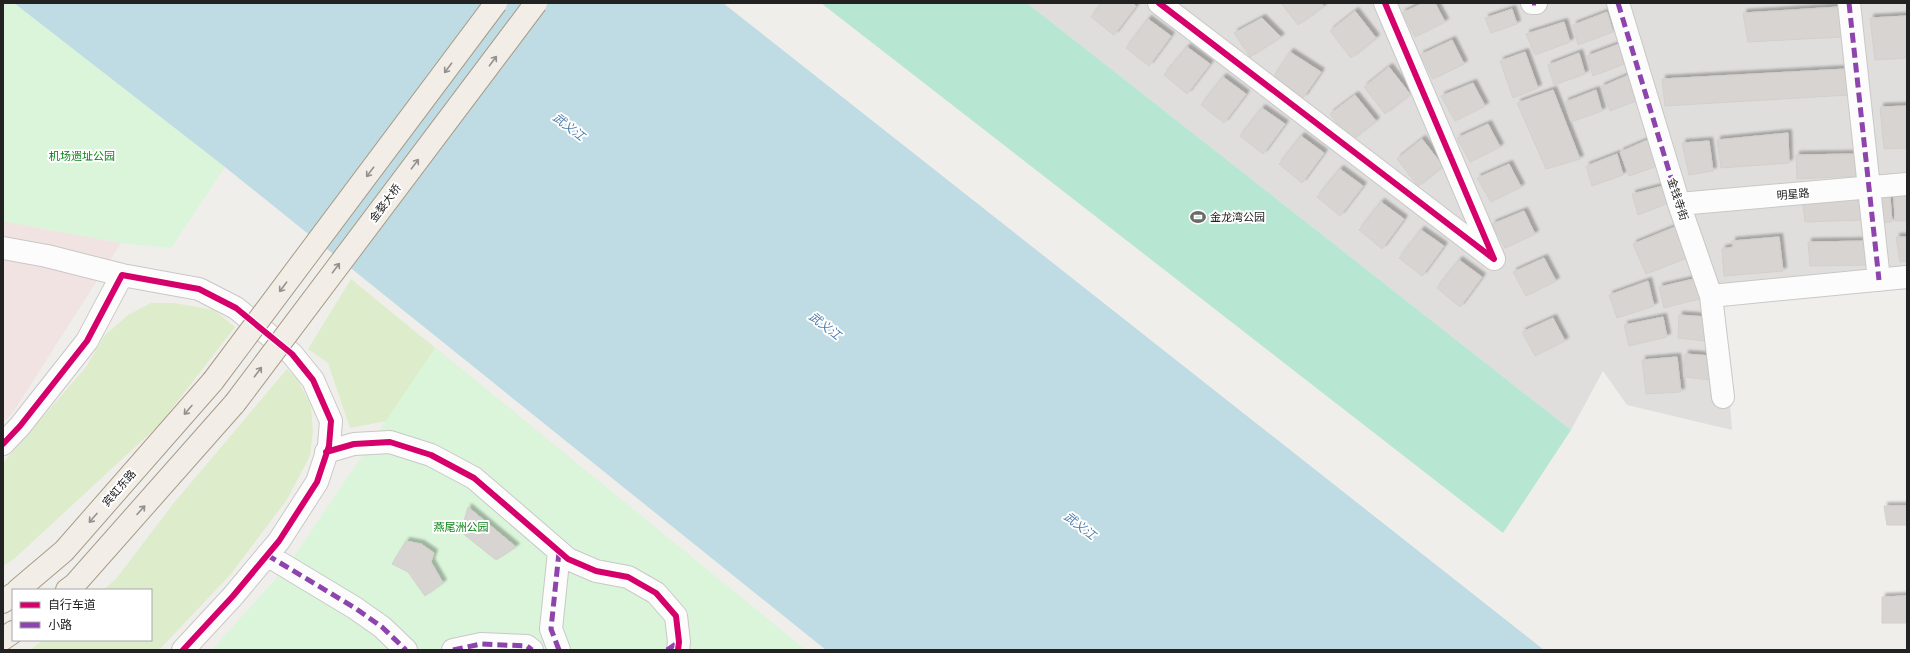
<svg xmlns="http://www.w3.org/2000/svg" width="1910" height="653" viewBox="0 0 1910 653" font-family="Montserrat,'Noto Sans SC',sans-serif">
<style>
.residential{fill:#dfdedc}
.commercial{fill:#f1e3e1}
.grass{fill:#ddeccb}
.park{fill:#daf5da}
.pitch{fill:#b7e6d2}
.water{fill:#bfdbe3}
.building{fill:#d7d4d2;stroke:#d3d0cc;filter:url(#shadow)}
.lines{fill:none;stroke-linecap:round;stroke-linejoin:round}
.minor-casing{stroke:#c9c8c7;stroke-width:24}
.major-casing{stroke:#a79c86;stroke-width:24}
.minor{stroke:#fdfcfc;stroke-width:22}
.major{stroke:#f3ede7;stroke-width:22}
.major-bridge-casing{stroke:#a79c86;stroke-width:24;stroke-linecap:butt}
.major-bridge{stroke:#f3ede7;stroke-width:22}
.quiet{stroke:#8e44ad;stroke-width:5;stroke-dasharray:10 5;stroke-linecap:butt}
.cycleway-casing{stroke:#fff;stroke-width:8}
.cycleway{stroke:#d6006c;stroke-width:6}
.oneway{stroke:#95928e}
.labels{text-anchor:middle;stroke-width:4;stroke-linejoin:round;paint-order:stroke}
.park-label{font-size:11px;fill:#0c8416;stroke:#fff}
.street-label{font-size:11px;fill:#222;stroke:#fff}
.poi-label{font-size:11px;fill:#222;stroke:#fff;text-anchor:start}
.water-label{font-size:12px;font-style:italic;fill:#4a7aab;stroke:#fff}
</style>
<defs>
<filter id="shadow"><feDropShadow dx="3.5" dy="-3.5" stdDeviation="1" flood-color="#0004"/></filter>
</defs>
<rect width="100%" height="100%" fill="#f0eeeb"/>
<!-- residential -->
<path class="residential" d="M1027 3H1907V285L1722 302 1732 430 1627 405 1603 371 1571 430Z"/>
<!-- commercial -->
<path class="commercial" d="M3 221 121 243 12 414 3 422Z"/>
<!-- grass -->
<path class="grass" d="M351 279 761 614 386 421 350 428 328 363 308 349Z
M151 303H174L214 310 235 327 160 424 14 559 3 566V463L86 367 105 335 128 315Z
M287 369 298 380 311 406 313 432 310 456 286 501 230 575 159 650H30L43 640H151V590H103L116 579 173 504Z"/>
<!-- park -->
<path class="park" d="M3 3H14L225 167 171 248 121 243 3 221Z
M435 348 806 650H212L289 564Z"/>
<!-- pitch -->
<path class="pitch" d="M821 3H1027L1571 430 1503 533Z"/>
<!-- water -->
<path class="water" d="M14 3H723L1544 650H826L225 167Z"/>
<!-- building -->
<path class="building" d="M1102 3H1133L1136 6 1114 35 1091 17Z
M1281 3H1321L1324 6 1298 25Z
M1423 3H1435L1445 22 1415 37 1402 13Z
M1839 7 1842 37 1748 42 1743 13Z
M1512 9 1517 24 1491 33 1485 18Z
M1355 11 1376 38 1351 58 1330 31Z
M1607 12 1613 32 1578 45 1573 25Z
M1907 16V58L1875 60 1870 18Z
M1262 18 1281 37 1250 57 1234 33Z
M1148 19 1171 36 1149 66 1126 48Z
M1564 22 1570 42 1535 55 1526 34Z
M1452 40 1464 64 1433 79 1420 55Z
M1619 44 1624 64 1593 76 1587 56Z
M1187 47 1210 64 1187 94 1164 75Z
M1290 52 1321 72 1303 98 1274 76Z
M1525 52 1538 88 1513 98 1500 61Z
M1579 53 1585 74 1554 85 1548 65Z
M1389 67 1410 94 1385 114 1364 87Z
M1846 69 1849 95 1665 106 1662 79Z
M1631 74 1641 99 1610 111 1601 87Z
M1223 77 1246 94 1224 123 1201 105Z
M1473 83 1485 106 1455 121 1441 96Z
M1553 90 1580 159 1546 169 1517 103Z
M1596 90 1602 111 1571 122 1565 102Z
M1355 95 1376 121 1350 141 1330 114Z
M1907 106V148L1884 149 1880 107Z
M1262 108 1285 124 1263 154 1240 136Z
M1488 124 1500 147 1470 162 1457 138Z
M1788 133 1789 163 1721 168 1717 140Z
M1301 136 1324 153 1302 183 1279 164Z
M1422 139 1443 166 1418 186 1397 159Z
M1650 139 1660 165 1629 176 1620 152Z
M1709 141 1713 171 1689 175 1682 143Z
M1617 154 1623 175 1592 186 1586 166Z
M1854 154 1857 176 1797 179 1796 155Z
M1509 164 1521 187 1491 202 1477 178Z
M1340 169 1363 186 1340 216 1317 197Z
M1663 186 1669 203 1638 215 1632 194Z
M1907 195V221H1895L1894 196Z
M1864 196 1866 220 1805 222 1802 197Z
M1890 197 1892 222 1875 223 1872 198Z
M1381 202 1404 219 1382 249 1359 230Z
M1524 211 1535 234 1505 248 1492 224Z
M1675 227 1687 258 1646 274 1633 244Z
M1421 230 1444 246 1422 276 1399 258Z
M1779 237 1783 271 1724 276 1722 249 1733 247 1732 241Z
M1896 237H1907V261L1900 262Z
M1869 241 1872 265 1810 266 1808 242Z
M1544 258 1556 281 1526 296 1513 272Z
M1459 260 1482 277 1460 307 1437 288Z
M1698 278 1703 298 1664 308 1659 287Z
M1648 281 1654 306 1617 318 1609 295Z
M1679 315 1707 317 1706 341 1678 338Z
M1663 317 1667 337 1629 346 1624 325Z
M1553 318 1565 341 1535 356 1522 332Z
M1685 354 1712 356 1711 380 1684 377Z
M1677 357 1681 392 1646 394 1642 360Z
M1884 506H1907V525H1887Z
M468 507 516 547 496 560 461 532Z
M406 541 421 544 434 553 431 562 443 583 425 596 408 572 392 564Z
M1907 596V623H1882V597Z"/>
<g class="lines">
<defs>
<path id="minor" d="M1159 3 1494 259 1385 3
M1532 3H1536
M1618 3 1679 204 1711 296 1723 397
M1849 3 1879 280
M1679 204 1907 184
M3 248 47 256 122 275
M1711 296 1907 277
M3 444 20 426 87 341 122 275 199 289 236 308 292 354 313 380 331 421 329 446 317 482 279 541 233 596 183 650
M326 452 354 444 390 442 431 455 474 478 568 559 596 571 628 577 656 593 676 616 679 642 678 650
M267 555 355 608 382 627 406 650
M453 650 481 644 527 646 532 650
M559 650 551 629 559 552"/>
<path id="major" d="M18 590 64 551 213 381
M67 590 75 584 235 403
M3 602 13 594
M3 639 13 632"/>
</defs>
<!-- minor casing -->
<use href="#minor" class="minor-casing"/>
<!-- major casing -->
<use href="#major" class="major-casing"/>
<!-- minor -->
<use href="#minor" class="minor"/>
<!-- major -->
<use href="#major" class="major"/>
<defs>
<path id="major-bridge" d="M213 381 496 3
M235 403 536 3"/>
</defs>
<!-- major-bridge casing -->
<use href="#major-bridge" class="major-bridge-casing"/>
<!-- major-bridge -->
<use href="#major-bridge" class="major-bridge"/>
<!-- quiet -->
<path class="quiet" d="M1532 3H1536
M1618 3 1679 204
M1849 3 1879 280
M267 555 355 608 382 627 406 650
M453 650 481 644 527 646 532 650
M559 650 551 629 559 552
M667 650 679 642"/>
<defs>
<path id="cycleway" d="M1159 3 1494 259 1385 3
M3 444 20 426 87 341 122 275 199 289 236 308 292 354 313 380 331 421 329 446 317 482 279 541 233 596 183 650
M326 452 354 444 390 442 431 455 474 478 568 559 596 571 628 577 656 593 676 616 679 642 678 650"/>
</defs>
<!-- cycleway casing -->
<use href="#cycleway" class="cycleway-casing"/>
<!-- cycleway -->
<use href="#cycleway" class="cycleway"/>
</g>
<!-- one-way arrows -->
<defs><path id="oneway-shaft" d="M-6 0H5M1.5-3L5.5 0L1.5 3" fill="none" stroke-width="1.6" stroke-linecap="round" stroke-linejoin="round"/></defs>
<g class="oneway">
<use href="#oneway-shaft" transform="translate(493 61) rotate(-53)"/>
<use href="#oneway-shaft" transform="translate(448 68) rotate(127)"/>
<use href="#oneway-shaft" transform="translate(415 164) rotate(-53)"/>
<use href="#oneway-shaft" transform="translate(370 172) rotate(127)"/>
<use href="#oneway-shaft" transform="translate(336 268) rotate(-53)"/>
<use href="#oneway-shaft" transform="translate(283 287) rotate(127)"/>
<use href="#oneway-shaft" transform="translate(258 372) rotate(-53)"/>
<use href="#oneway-shaft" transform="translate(188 410) rotate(131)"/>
<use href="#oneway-shaft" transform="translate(141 510) rotate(-48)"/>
<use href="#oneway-shaft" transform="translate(93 518) rotate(131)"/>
</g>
<!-- icons -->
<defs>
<symbol id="stadium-bare" viewBox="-9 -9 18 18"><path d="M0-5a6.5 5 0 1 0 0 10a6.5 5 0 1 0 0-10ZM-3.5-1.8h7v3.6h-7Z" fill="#6a6968" stroke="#fff" stroke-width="2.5" paint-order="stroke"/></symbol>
</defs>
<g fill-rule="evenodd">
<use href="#stadium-bare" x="1187" y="206" width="22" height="22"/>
</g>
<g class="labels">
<!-- park labels -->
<g class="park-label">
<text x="82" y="160">机场遗址公园</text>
<text x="461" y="531">燕尾洲公园</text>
</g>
<!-- street labels -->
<g class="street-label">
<text transform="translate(1793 194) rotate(-5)" y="4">明星路</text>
<text transform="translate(1678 199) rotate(72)" y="4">金钱寺街</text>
<text transform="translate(385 203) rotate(-53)" y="4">金婺大桥</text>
<text transform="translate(119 488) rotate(-49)" y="4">宾虹东路</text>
</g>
<!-- poi labels -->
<g class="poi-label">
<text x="1210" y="221">金龙湾公园</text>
</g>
<!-- water labels -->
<g class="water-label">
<text transform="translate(569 127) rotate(38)" y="4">武义江</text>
<text transform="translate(825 326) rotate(38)" y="4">武义江</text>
<text transform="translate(1080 526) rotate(38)" y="4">武义江</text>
</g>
</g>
<!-- border -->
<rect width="1910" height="653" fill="none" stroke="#222222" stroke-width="8"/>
<!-- legend -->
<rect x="12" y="589" width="140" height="52" fill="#ffffff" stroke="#a7a7a7"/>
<rect x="20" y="602" width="20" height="6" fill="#d6006c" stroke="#a7a7a7"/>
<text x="48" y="609" font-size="12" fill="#222222">自行车道</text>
<rect x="20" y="622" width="20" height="6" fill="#8e44ad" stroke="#a7a7a7"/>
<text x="48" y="629" font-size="12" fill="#222222">小路</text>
</svg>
